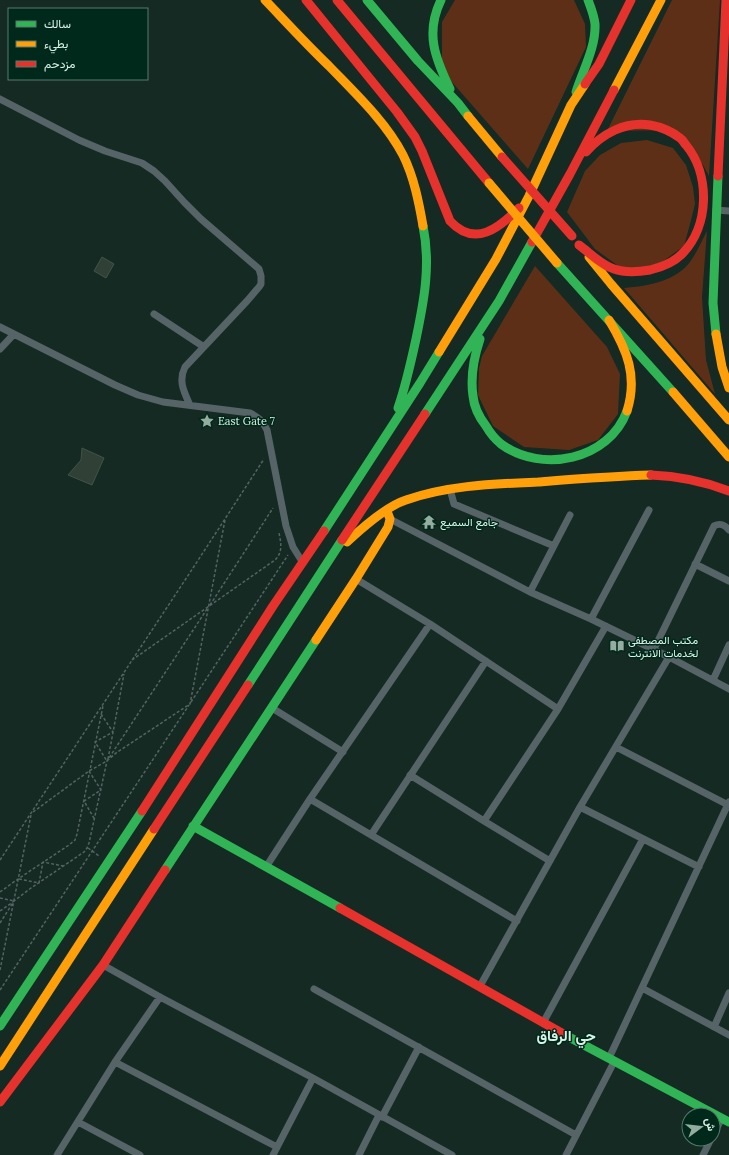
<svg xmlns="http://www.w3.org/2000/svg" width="729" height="1155" viewBox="0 0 729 1155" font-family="Lora,Vazirmatn,serif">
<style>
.green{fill:#5e2f17}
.building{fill:#304036;stroke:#425348}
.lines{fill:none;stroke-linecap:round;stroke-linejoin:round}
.path{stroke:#556463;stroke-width:1.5;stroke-dasharray:3 2;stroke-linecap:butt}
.street{stroke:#566467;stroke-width:7}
.fast{stroke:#30b455;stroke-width:9}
.slow{stroke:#ff9f0a;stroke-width:9}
.jam{stroke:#e5322d;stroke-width:9}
.slow-bridge{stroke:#ff9f0a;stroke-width:9}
.jam-bridge{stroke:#e5322d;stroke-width:9}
.labels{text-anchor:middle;stroke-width:3;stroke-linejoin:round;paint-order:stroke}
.poi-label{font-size:11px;fill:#d8f3e6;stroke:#00291b;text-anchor:start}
.district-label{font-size:15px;font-weight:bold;fill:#d8f3e6;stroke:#00291b}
</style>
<rect width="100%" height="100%" fill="#142a22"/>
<!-- green -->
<path class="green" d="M455 0H574L585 24 586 47 528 169 451 81 442 62V22Z
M672 0H720L709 176 703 165 672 130 607 131Z
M647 140 673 148 686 165 693 187 695 204 690 224 684 246 655 267 621 268 595 249 567 212 585 171 600 155 621 143Z
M707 231 702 297 704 329 706 360 715 394 624 288C649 286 678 281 692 259 698 250 702 240 707 231Z
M535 266 607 347 620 374 618 414 598 440 569 450 524 447 493 426 478 395 479 368 482 356Z"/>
<!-- building -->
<path class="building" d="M102 257 114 264 106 278 94 271Z
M82 448 104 458 92 485 68 475 81 460Z"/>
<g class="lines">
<!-- path -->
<path class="path" d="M210 605 273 508
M132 660 275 560C283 552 281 543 279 533
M191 702 288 555
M101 714 113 732 95 742 107 761
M108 759 124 674
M89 771 101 790 84 801 95 820
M33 812 89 771 107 761 116 753 190 704 225 520
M88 848 99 856
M0 860 193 568 264 459
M19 879 39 883 43 862 63 866
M0 892 18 879 69 845 75 840 77 834 103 706
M0 898 14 901
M0 911 13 902
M0 923 14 901 31 888 84 852 87 848 89 843 107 761 207 609
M0 970 31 815
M0 990 189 705"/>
<!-- street -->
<path class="street" d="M0 99 79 140 105 151 142 163 154 171 165 181 184 202 201 219 259 269 261 276V284L259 287 247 301 185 367C178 381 184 392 190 405
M716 210 729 211
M154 314 204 347
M0 327 115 385 138 395 163 402 250 413C258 417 263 421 267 430L286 526 293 547 303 563
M0 349 14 334
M450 489 454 504 554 546
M390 519 530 592 591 619 669 657 729 689
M695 564 729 581
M356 579 430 624 558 709
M530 592 570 515
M591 619 649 510
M654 649 714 526C720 523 724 524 729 530
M713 680 729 645
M272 708 343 752
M616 747 728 805
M410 775 484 821 550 861
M310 799 517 921
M580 807 699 867
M484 821 558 709 606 626
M371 835 486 661
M266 867 310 799 430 624
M103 965 160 997 313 1078 452 1155
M480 986 580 807 669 657
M642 988 729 1035
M314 989 576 1135
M543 1023 643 839
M714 1027 729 993
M609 1058 729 802
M115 1062 277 1147
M382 1117 419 1047
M78 1122 140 1155
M713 1135 722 1118
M57 1155 115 1062 160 997
M273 1155 313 1078
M359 1155 379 1115
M566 1155 614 1062
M703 1155 711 1139"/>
<!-- fast -->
<path class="fast" d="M367 0 418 61 458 103 468 116
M441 0C425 33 435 58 450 89
M576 92C583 70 596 47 595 24 594 15 591 8 588 0
M557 263 673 392
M716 334 713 303 718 176
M480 339C474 357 470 376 473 396 474 407 479 417 486 426 490 433 495 439 501 444 542 474 609 460 627 411
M398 408C406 385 411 362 416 339 424 301 431 265 423 226
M425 414 499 301 532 242
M324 531 420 383 439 352
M248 685 342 540
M193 826 340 908
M165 870 316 640
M0 1026 142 811
M567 1036 729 1122"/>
<!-- slow -->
<path class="slow" d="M265 0C286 22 307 45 329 66 355 93 386 122 403 155 414 177 419 203 423 226
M614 90 661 0
M468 116 502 157
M589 257 611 284 729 420
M609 320C627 350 638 376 627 411
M716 334 722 367 729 388
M439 352 496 259 529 196 571 105 585 84
M673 392 729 457
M347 542C362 528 387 506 406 500 449 485 494 484 538 482 576 479 613 476 651 475
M316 640 356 579 388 527 390 519 387 511
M0 1066 154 829"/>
<!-- jam -->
<path class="jam" d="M306 0 397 112 415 137 422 151 450 221C475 248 499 228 519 208
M337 0 489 183
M585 84 599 64 631 0
M718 176 726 0
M532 242 570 174 614 90
M579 245C590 253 601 265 614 269 625 273 638 272 650 270 662 267 674 262 682 254 710 226 710 174 686 145 684 143 683 140 680 138 671 131 661 127 650 125 625 121 602 134 586 152
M651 475C678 476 703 481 729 491
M342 540 425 414
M142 811 273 606 324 531
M154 829 248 685
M340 908 567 1036
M0 1102 103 965 165 870"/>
<!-- slow-bridge -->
<path class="slow-bridge" d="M489 183 557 263"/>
<!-- jam-bridge -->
<path class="jam-bridge" d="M502 157 572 236"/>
</g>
<!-- icons -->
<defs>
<symbol id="sight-bare" viewBox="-9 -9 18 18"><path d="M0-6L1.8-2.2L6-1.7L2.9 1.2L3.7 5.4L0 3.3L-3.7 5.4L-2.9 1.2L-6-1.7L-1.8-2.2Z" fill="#93ada1" stroke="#00291b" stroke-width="2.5" paint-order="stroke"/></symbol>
<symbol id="temple-bare" viewBox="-9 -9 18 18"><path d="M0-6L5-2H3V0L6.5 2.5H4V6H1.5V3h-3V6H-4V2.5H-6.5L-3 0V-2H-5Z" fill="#93ada1" stroke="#00291b" stroke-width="2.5" paint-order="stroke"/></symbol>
<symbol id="library-bare" viewBox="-9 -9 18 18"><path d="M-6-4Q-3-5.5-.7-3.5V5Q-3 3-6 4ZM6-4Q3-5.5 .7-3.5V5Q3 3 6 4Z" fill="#93ada1" stroke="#00291b" stroke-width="2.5" paint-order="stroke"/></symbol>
</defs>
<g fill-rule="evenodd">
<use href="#sight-bare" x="197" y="411" width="20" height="20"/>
<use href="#temple-bare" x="419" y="512" width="20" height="20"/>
<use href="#library-bare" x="607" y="636" width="20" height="20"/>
</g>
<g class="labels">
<!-- poi labels -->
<g class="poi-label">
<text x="218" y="425">East Gate 7</text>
<text x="440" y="526">جامع السميع</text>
<text x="628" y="644">مكتب المصطفى<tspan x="628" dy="13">لخدمات الانترنت</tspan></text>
</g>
<!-- district labels -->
<g class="district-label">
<text x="566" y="1041">حي الرفاق</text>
</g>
</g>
<!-- legend -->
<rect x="8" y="8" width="140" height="72" fill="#00291b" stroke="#567a6c"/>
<rect x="16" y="21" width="20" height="6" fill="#30b455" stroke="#567a6c"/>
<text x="44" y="28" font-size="12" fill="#d8f3e6">سالك</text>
<rect x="16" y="41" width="20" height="6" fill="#ff9f0a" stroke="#567a6c"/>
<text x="44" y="48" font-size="12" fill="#d8f3e6">بطيء</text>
<rect x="16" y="61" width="20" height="6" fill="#e5322d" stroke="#567a6c"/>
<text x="44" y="68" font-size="12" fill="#d8f3e6">مزدحم</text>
<!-- north arrow -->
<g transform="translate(701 1127) rotate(75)"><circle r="19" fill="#00291b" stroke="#567a6c"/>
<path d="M0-3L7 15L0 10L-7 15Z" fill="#93ada1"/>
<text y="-6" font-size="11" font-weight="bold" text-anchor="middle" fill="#d8f3e6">ش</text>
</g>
</svg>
